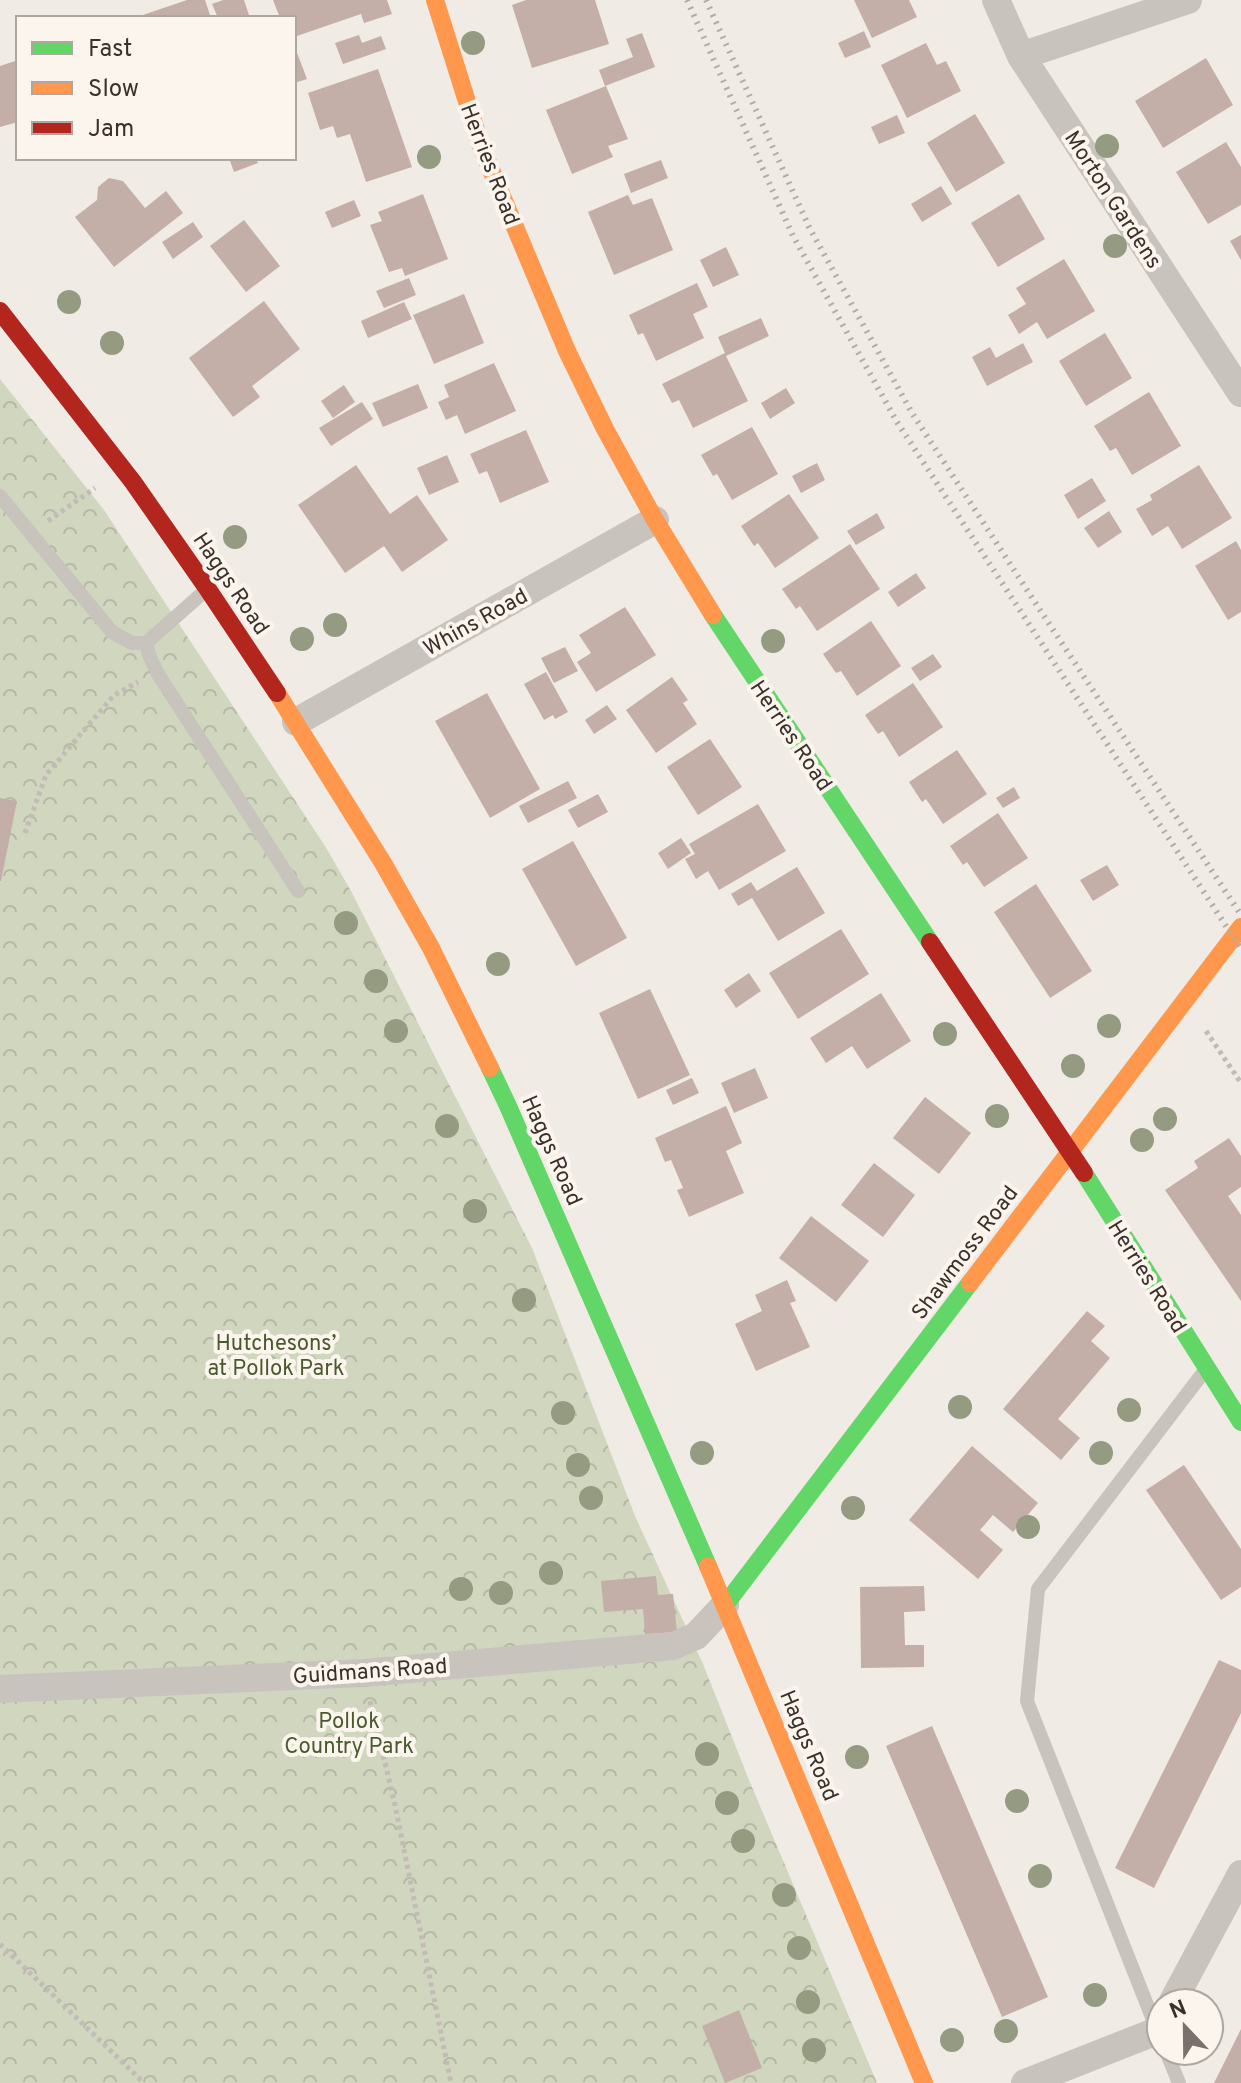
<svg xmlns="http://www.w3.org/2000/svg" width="1241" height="2083" viewBox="0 0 1241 2083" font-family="Overpass,sans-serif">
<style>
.forest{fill:url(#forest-crowns)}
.building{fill:#c3afa7}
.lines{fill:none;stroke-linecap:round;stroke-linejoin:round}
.path{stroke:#c2bbb6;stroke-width:5;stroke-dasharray:4 4;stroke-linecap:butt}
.lane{stroke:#c9c3be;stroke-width:14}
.street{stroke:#c9c3be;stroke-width:28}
.fast{stroke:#63d668;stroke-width:18}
.slow{stroke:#ff974d;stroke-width:18}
.jam{stroke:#b3261e;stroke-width:18}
.rail{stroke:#b1aca8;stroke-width:6;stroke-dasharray:2 6;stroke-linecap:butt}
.tree{fill:#959b80}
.labels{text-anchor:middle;stroke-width:8;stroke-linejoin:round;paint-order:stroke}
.street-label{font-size:22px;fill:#3b302b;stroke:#fbf5ee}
.park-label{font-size:22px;fill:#4a5a2e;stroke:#fbf5ee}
</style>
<defs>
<pattern id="forest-crowns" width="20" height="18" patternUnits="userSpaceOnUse" patternTransform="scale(2)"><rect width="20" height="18" fill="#d1d6bf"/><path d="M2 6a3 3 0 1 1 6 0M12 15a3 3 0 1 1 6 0" fill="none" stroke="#b4b8a4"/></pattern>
</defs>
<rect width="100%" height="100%" fill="#f0ebe5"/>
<!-- forest -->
<path class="forest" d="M0 379 104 510 325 846 351 891 532 1248 635 1516 703 1664 749 1780 877 2083H0Z"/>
<!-- building -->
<path class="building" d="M187 0H205L211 18H134Z
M223 0H244L250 18H218L212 4Z
M273 0H387L392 14 364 23 361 14 294 37V18H280Z
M526 0H595L609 44 532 68 512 5Z
M854 0H909L917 17 872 38Z
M864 31 871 47 845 58 838 43Z
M642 33 655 67 605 86 599 70 633 57 626 39Z
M359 35 362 43 381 36 386 49 343 64 335 43Z
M926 43 937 65 946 61 961 91 907 118 881 65Z
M294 45 307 79 294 83Z
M1206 58 1233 105 1163 148 1135 101Z
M18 60V122L0 127V66Z
M378 69 412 167 366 182 350 134 337 138 333 126 320 130 308 93Z
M606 86 628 139 608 146 613 157 572 174 546 110Z
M975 114 1005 163 956 192 927 143Z
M897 115 905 133 879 144 871 127Z
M1226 142 1241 167V205L1208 224 1176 172Z
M229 158H256L258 163 234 172Z
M661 160 668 178 631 193 624 174Z
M109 178 123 181 145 208 166 191 183 213 114 267 75 217 97 200 98 187Z
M941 186 952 204 922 222 911 204Z
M423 194 448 259 405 276 402 268 389 272 370 225 382 221 378 212Z
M1019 194 1045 239 998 267 971 223Z
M628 195 633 205 652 198 673 250 614 275 588 212Z
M354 200 361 216 332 228 325 212Z
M244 220 280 266 246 292 210 246Z
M193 222 203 237 173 259 162 242Z
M1241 235V260L1230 241Z
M726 247 739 275 713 287 700 260Z
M1064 259 1095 311 1047 339 1037 322 1019 334 1008 315 1026 304 1016 288Z
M409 278 416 295 384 308 376 291Z
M697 283 708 307 693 314 704 338 656 361 643 333 638 335 629 315Z
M464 294 484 343 434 364 413 315Z
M264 301 300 349 252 386 260 397 233 417 189 358Z
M404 302 412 319 368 338 361 321Z
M761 318 769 336 726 356 748 401 693 428 679 400 672 403 662 384 725 353 718 337Z
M1105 333 1132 378 1086 406 1059 361Z
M1023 343 1033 362 987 386 972 357 990 347 996 358Z
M494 363 516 411 465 434 457 415 446 420 438 402 449 397 444 385Z
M418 384 428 408 383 427 372 403Z
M344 385 355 402 333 418 321 401Z
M786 388 795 403 770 419 761 403Z
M1149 392 1181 446 1132 475 1116 448 1110 451 1094 426Z
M362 402 373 419 331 446 319 428Z
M752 427 778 474 732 500 717 474 713 476 701 455Z
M526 430 549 482 500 503 487 471 479 474 470 454Z
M447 455 459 482 429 495 417 468Z
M817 463 825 480 801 493 792 476Z
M356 465 390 514 417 495 448 540 402 572 384 546 345 573 298 505Z
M1199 465 1232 518 1182 549 1168 526 1152 536 1136 509 1152 500 1150 495Z
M1092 478 1106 501 1078 519 1064 495Z
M789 494 819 538 775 568 758 543 754 546 741 526Z
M1109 511 1122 532 1098 548 1084 528Z
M877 513 885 528 856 545 847 531Z
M1236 541 1241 550V612L1228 620 1195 566Z
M850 544 880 589 817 631 800 606 796 609 782 589Z
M916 573 926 588 898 607 888 592Z
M625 607 656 655 596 692 577 662 591 653 579 635Z
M871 621 901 666 857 696 841 671 836 673 823 654Z
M565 647 578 671 554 683 541 658Z
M933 654 942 667 920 681 911 668Z
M546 672 568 712 555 719 553 715 544 720 524 684Z
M672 677 688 700 683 703 697 724 656 753 626 710Z
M913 683 943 727 899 757 883 731 878 734 865 715Z
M487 693 540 789 490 818 435 721Z
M607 705 617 719 594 734 585 720Z
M710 739 742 787 698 815 667 767Z
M957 750 987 794 943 824 926 799 922 802 909 782Z
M568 781 577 798 528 823 519 806Z
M1014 787 1020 798 1003 808 996 798Z
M598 794 608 812 578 828 568 810Z
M0 798 17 801 1 881H0Z
M758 804 786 851 719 890 708 871 696 879 685 859 695 854 689 844Z
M998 813 1028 858 984 887 967 862 963 865 950 846Z
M681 838 691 853 668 869 658 853Z
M573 841 627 938 576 966 522 869Z
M1107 865 1119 885 1093 901 1080 880Z
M797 867 825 913 778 941 752 898 738 906 731 894 751 882 757 891Z
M1036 884 1092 971 1050 998 994 912Z
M841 929 869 974 798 1019 769 973Z
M749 973 761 991 736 1008 724 990Z
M650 989 690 1075 638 1099 599 1013Z
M881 993 911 1041 867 1069 852 1046 826 1063 810 1038Z
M755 1068 768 1098 734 1113 721 1083Z
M692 1078 699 1093 673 1105 666 1090Z
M925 1097 971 1133 939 1174 893 1138Z
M726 1106 742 1143 726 1151 744 1193 689 1217 677 1190 683 1188 671 1160 665 1162 655 1138Z
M1229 1138 1241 1156V1187L1228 1196 1241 1215V1301L1165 1190 1198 1168 1194 1161Z
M874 1163 915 1195 883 1237 841 1205Z
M811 1216 869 1261 836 1302 779 1258Z
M787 1280 796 1301 790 1303 810 1347 756 1371 735 1324 762 1311 755 1295Z
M1087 1311 1105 1326 1091 1341 1110 1358 1058 1419 1080 1438 1061 1460 1003 1409Z
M972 1446 1038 1503 1013 1532 993 1515 980 1530 1003 1550 978 1579 909 1520Z
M1184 1465 1241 1549V1587L1221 1600 1146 1490Z
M656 1576 658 1595 673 1594 677 1632 645 1634 643 1609 604 1612 601 1581Z
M924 1586 925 1611 904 1612 905 1645H924V1667L861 1668 860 1587Z
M1219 1660 1241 1670V1713L1154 1888 1115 1868Z
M932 1726 1048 1997 1002 2017 886 1746Z
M739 2010 762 2068 725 2083 702 2026Z
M1241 2029V2083H1214Z"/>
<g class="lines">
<!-- path -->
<path class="path" d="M48 521 95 488
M25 833 46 775 114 695 138 682
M1206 1031 1241 1083
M370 1701 394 1800 451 2083
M0 1944 144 2083"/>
<!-- lane -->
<path class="lane" d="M0 496 112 632 132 643H146L149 655 158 674 298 891
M146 643 206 590
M1157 2030 1027 1701 1038 1589 1206 1369
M1166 2051 1179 2083"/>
<!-- street -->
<path class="street" d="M996 0 1021 56 1241 393
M1021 56 1188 0
M296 722 655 520
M0 1689 364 1673 673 1646 696 1636 725 1605
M1172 2003 1241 1874
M1025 2083 1157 2031 1161 2023"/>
<!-- fast -->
<path class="fast" d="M713 615 930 942
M490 1068 508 1106 708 1566
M1084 1173 1241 1422
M725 1605 970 1283"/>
<!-- slow -->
<path class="slow" d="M435 0 481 146 567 351 605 429 655 520 713 615
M277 693 383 863 431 948 490 1068
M970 1283 1241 927
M708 1566 924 2083"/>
<!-- jam -->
<path class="jam" d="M0 311 133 482 207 588 277 693
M930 942 1084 1173"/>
<!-- rail -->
<path class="rail" d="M687 0 793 236 897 422 1241 949
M706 0 809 227 912 413 1040 610 1241 915"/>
</g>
<!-- trees -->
<g class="tree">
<circle cx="473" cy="43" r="12"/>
<circle cx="1107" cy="146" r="12"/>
<circle cx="429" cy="157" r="12"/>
<circle cx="1115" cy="246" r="12"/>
<circle cx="69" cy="302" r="12"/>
<circle cx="112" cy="343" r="12"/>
<circle cx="235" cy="537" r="12"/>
<circle cx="335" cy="625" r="12"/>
<circle cx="302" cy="639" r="12"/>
<circle cx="773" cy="641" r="12"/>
<circle cx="346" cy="923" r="12"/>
<circle cx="498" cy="964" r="12"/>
<circle cx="376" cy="981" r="12"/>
<circle cx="1109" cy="1026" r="12"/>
<circle cx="396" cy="1031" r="12"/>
<circle cx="945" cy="1034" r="12"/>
<circle cx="1073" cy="1066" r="12"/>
<circle cx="997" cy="1116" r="12"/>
<circle cx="1165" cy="1119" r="12"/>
<circle cx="447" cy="1126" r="12"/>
<circle cx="1142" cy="1140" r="12"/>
<circle cx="475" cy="1211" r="12"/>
<circle cx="524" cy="1300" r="12"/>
<circle cx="960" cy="1407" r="12"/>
<circle cx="1129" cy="1410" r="12"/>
<circle cx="563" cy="1413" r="12"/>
<circle cx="702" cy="1453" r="12"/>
<circle cx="1101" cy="1453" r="12"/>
<circle cx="578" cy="1465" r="12"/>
<circle cx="591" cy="1498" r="12"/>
<circle cx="853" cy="1508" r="12"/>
<circle cx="1028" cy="1527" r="12"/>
<circle cx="551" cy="1573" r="12"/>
<circle cx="461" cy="1589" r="12"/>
<circle cx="501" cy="1593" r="12"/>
<circle cx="707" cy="1754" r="12"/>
<circle cx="857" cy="1757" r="12"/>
<circle cx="1017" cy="1801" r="12"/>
<circle cx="727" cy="1803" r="12"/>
<circle cx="743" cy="1841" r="12"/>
<circle cx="1040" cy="1876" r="12"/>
<circle cx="784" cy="1895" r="12"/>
<circle cx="799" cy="1948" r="12"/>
<circle cx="1095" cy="1995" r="12"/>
<circle cx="808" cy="2002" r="12"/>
<circle cx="1006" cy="2031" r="12"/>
<circle cx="952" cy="2040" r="12"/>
<circle cx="814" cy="2050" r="12"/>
</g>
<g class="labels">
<!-- street labels -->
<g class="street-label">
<text transform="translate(491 164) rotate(69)" y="8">Herries Road</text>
<text transform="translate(1114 199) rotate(57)" y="8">Morton Gardens</text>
<text transform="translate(232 583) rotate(56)" y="8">Haggs Road</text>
<text transform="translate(475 621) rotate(-29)" y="8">Whins Road</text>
<text transform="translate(792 735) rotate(56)" y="8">Herries Road</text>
<text transform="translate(553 1150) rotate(66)" y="8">Haggs Road</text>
<text transform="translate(964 1252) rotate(-53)" y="8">Shawmoss Road</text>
<text transform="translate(1148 1276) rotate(58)" y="8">Herries Road</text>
<text transform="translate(370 1670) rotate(-4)" y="8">Guidmans Road</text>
<text transform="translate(810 1745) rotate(67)" y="8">Haggs Road</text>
</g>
<!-- park labels -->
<g class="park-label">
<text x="276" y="1350">Hutchesons’<tspan x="276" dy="25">at Pollok Park</tspan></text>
<text x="349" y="1728">Pollok<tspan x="349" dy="25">Country Park</tspan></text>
</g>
</g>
<!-- legend -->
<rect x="16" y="16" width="280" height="144" fill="#fbf5ee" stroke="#aea6a0" stroke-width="2"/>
<rect x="32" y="42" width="40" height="12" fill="#63d668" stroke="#aea6a0" stroke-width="2"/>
<text x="88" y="56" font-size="24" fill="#3b302b">Fast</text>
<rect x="32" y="82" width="40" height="12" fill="#ff974d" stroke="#aea6a0" stroke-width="2"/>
<text x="88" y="96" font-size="24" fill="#3b302b">Slow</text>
<rect x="32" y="122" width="40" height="12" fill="#b3261e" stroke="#aea6a0" stroke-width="2"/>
<text x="88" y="136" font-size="24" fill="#3b302b">Jam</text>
<!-- north arrow -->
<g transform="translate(1185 2027) rotate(338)"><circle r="38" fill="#fbf5ee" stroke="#aea6a0" stroke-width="2"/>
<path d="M0-6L14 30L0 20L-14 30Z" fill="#7a716c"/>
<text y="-12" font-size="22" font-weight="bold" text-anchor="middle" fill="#3b302b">N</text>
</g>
</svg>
